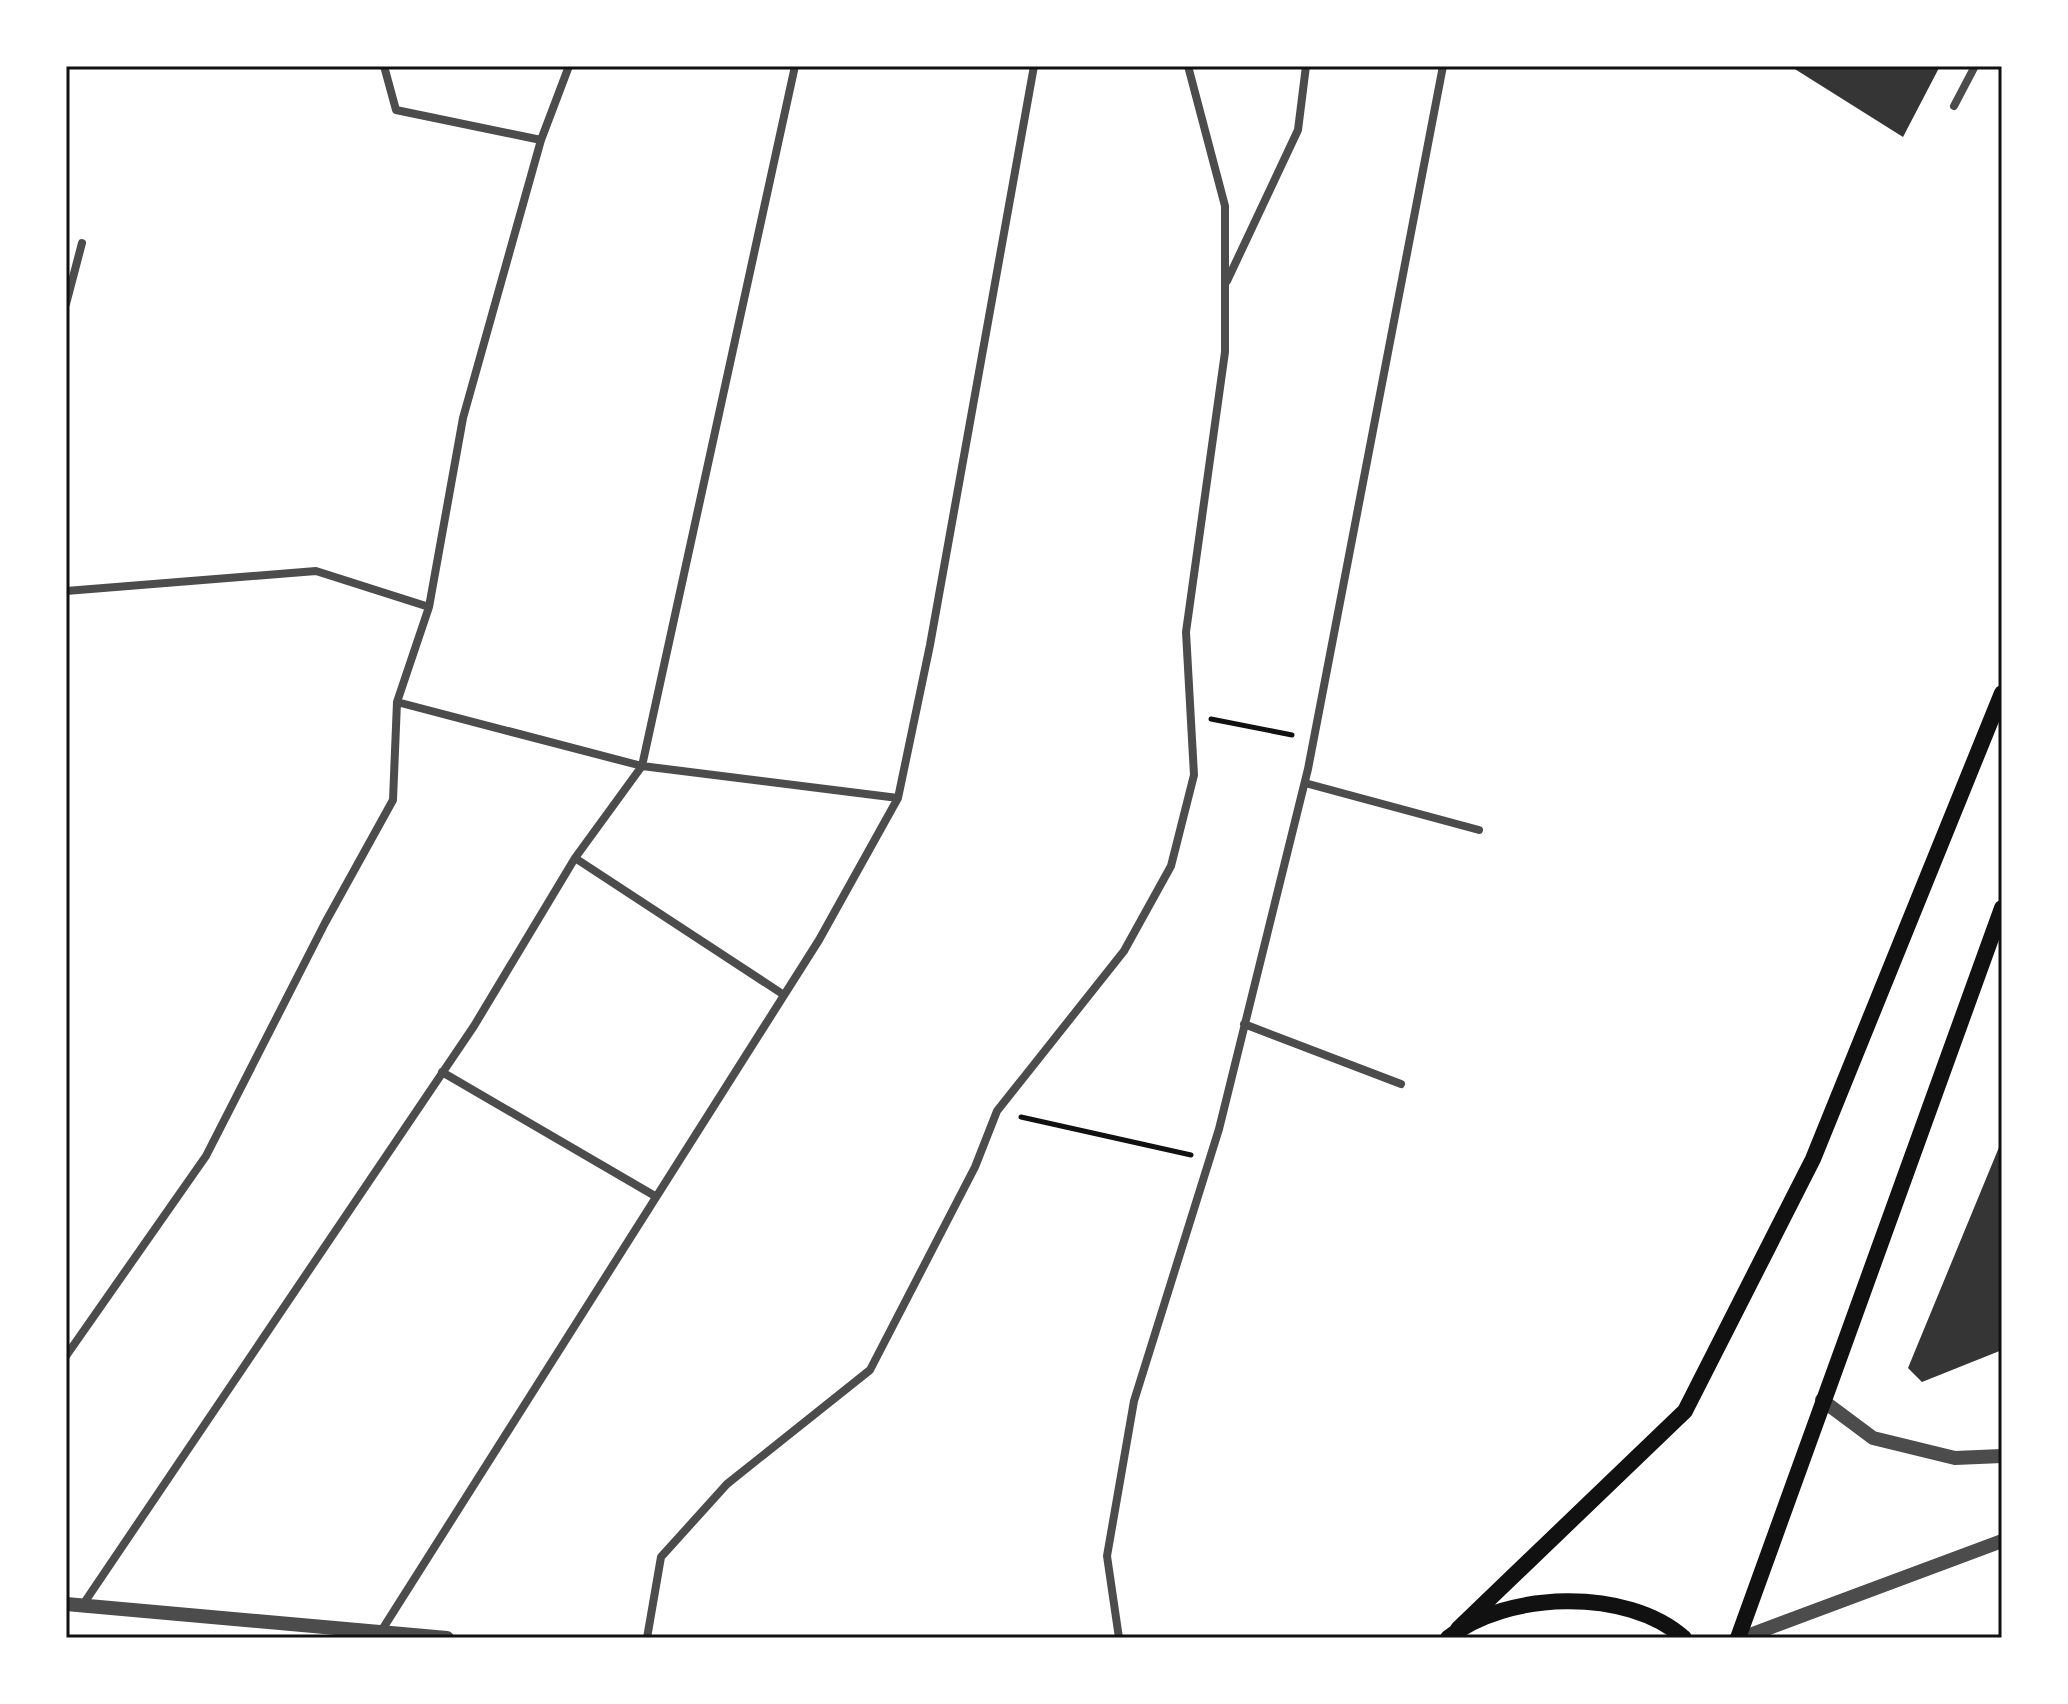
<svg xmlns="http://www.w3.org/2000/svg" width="2068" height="1704" viewBox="0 0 2068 1704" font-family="Inter,sans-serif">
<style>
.building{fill:#353535}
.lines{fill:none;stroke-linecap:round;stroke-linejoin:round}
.path{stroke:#111;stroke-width:5}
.minor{stroke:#4c4c4c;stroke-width:8}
.tertiary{stroke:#4c4c4c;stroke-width:14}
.secondary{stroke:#111;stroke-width:16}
.neatline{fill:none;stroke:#111;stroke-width:3}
</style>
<rect width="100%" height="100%" fill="#fff"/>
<!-- building -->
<path class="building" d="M1790 66H1940L1903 137Z
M2002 1140V1350L1922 1382 1908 1368Z"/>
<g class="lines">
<!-- path -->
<path class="path" d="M1211 719 1292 735
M1021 1117 1191 1155"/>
<!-- minor -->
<path class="minor" d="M384 66 396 110 541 140
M1954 106 1975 66
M1227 281 1298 130 1306 66
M66 304 82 243
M66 591 316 571 429 607
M397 702 642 766 898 798
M1305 783 1479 830
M575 858 784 995
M1244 1024 1401 1084
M442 1072 655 1196
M66 1356 206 1156 325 923 393 800 397 702 429 607 463 418 541 140 569 66
M82 1606 474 1026 575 858 642 766 795 66
M380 1633 819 940 898 798 930 645 1034 66
M647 1638 661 1557 727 1484 870 1370 975 1167 997 1111 1124 951 1171 866 1194 775 1186 632 1225 352V206L1188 66
M1119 1638 1107 1556 1134 1401 1219 1129 1308 769 1443 66"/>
<!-- tertiary -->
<path class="tertiary" d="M1822 1400 1873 1438 1955 1458 2002 1456
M66 1604 447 1638
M1742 1638 2002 1541"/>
<!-- secondary -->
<path class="secondary" d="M1458 1629 1685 1411 1813 1159 2002 693
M1448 1638C1506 1591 1627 1587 1684 1638
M1738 1638 2002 908"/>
</g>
<!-- border -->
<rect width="2068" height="1704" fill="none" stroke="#ffffff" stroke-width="136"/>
<rect x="68" y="68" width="1932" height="1568" class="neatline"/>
</svg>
